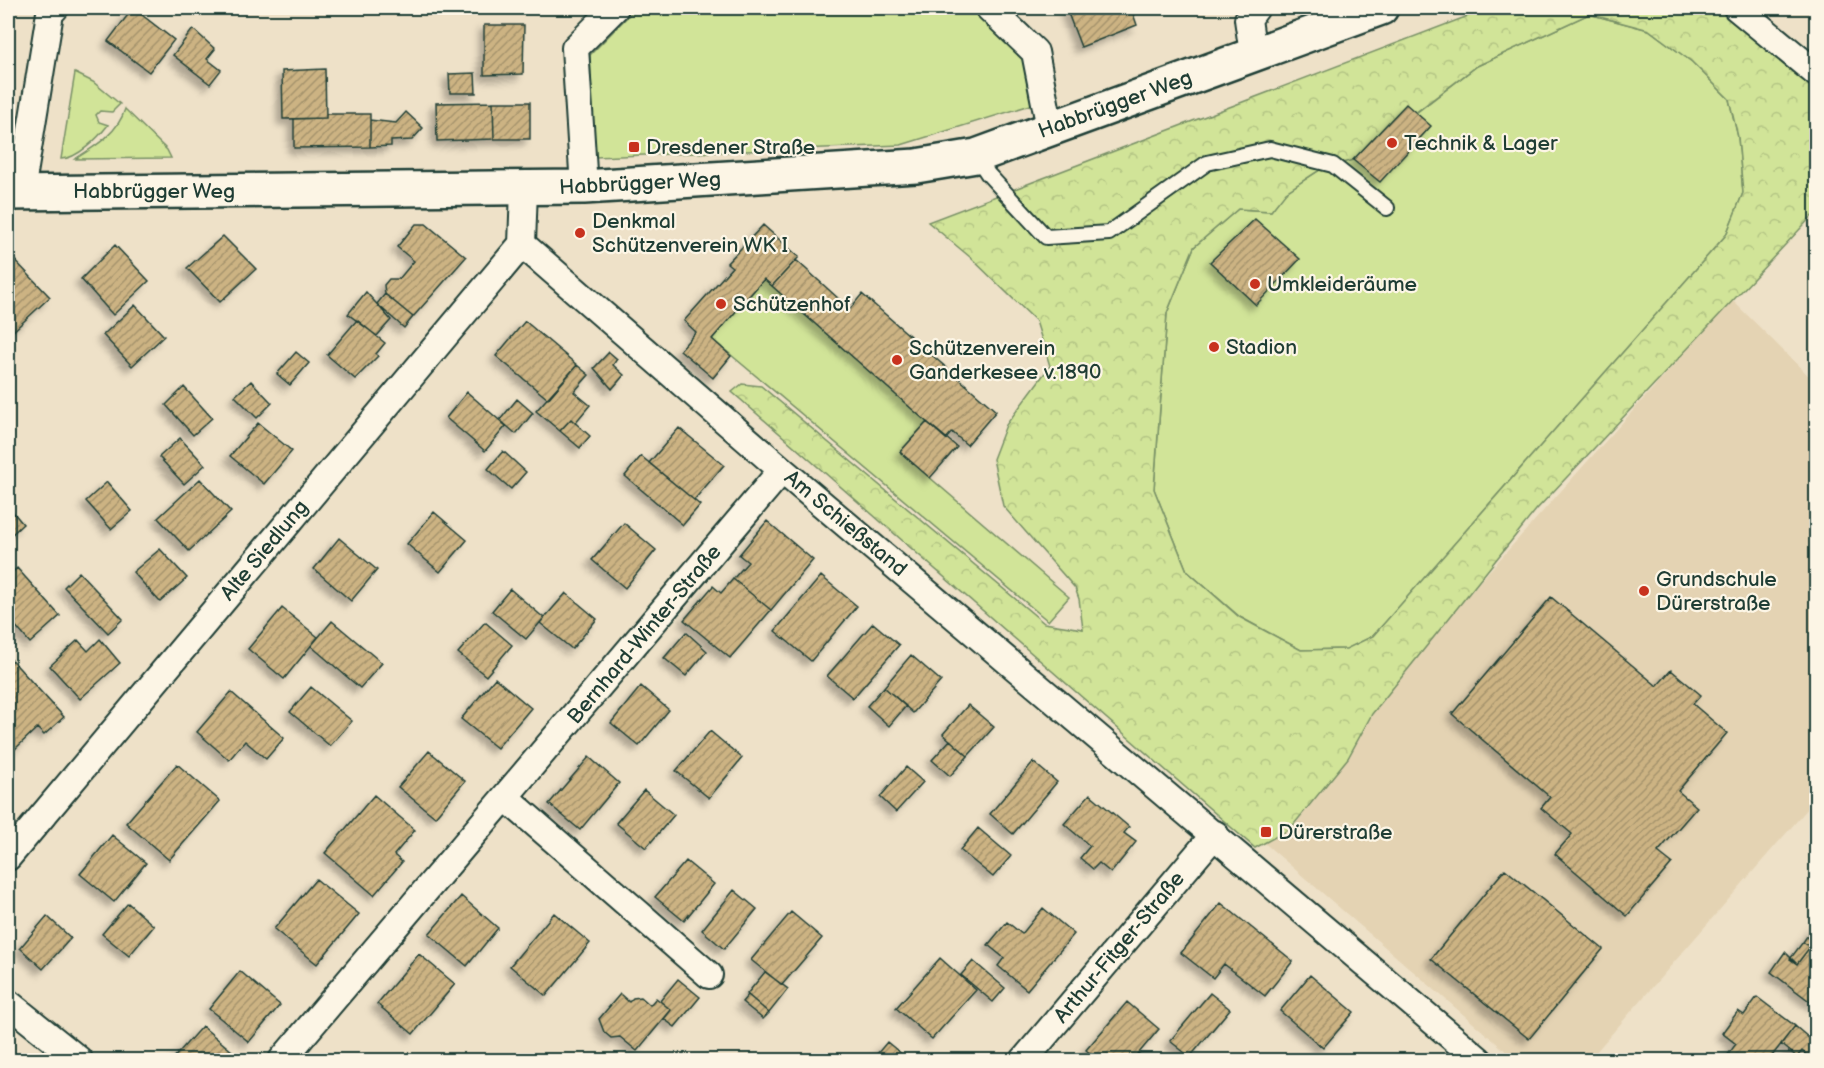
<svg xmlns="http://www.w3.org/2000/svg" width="1824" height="1068" viewBox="0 0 1824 1068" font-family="'Balsamiq Sans',sans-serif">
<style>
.built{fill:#e4d3b3}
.green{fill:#d1e498;stroke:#789066;stroke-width:1.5}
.forest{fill:url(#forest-crowns);stroke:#789066;stroke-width:1.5;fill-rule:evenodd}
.building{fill:url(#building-hatch);stroke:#1f3d34;stroke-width:1.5;filter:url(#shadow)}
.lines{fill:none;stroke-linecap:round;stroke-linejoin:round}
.lane-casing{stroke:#1f3d34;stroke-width:18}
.street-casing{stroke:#1f3d34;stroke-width:30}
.secondary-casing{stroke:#1f3d34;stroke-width:38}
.lane{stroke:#fcf5e5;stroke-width:14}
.street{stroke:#fcf5e5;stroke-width:26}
.secondary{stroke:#fcf5e5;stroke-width:33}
.poi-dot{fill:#c8321e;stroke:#fcf5e5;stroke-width:2}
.labels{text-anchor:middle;stroke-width:4.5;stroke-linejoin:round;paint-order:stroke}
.street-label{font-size:21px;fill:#1f3d34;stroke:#fcf5e5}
.poi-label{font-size:21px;fill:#1f3d34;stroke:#fcf5e5;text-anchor:start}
</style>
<defs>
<pattern id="forest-crowns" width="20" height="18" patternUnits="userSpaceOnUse" patternTransform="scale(1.5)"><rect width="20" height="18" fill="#d1e498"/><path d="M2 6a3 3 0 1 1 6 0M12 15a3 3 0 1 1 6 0" fill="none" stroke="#b3c484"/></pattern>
<pattern id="building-hatch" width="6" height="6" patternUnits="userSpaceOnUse" patternTransform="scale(1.5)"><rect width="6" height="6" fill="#ccb383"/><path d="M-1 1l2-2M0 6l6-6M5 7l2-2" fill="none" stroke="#a5936c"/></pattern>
<filter id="shadow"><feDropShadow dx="-5.5" dy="5.5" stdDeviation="3" flood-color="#0004"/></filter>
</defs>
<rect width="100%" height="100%" fill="#eee1c8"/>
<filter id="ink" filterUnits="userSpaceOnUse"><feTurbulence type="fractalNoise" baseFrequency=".0167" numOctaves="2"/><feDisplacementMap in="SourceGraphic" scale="12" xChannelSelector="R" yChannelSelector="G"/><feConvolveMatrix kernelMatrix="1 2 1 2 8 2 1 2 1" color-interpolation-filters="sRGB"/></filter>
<g filter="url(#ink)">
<!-- built -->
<path class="built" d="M1732 300 1816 383V799L1589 1060H1516L1254 834Z"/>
<!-- green -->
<path class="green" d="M636 8H977L1028 54 1037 103 901 145 595 157 590 55Z
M1589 14 1649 30 1692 62 1729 99 1738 137 1743 193 1726 235 1373 636 1347 649 1301 650 1240 617 1187 571 1154 489 1167 313 1194 247 1238 209 1271 211 1285 192 1321 169 1386 136 1477 66Z
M75 73 93 82 120 104 112 112 100 111 96 115 99 122 108 125C98 138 77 159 61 159Z
M125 109 167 150 171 158 75 159C96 146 118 133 125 109Z
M764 279 927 422 900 452 1069 597 1048 621 712 339Z"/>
<!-- forest -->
<path class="forest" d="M1489 8H1721L1816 86V212L1536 510 1372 714 1348 758 1290 829 1255 848 732 392 742 384 761 386 1044 623 1083 629 1079 599 1075 588 1003 506 993 459 1006 425 1050 366 1036 321 970 257 928 222ZM1589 14 1649 30 1692 62 1729 99 1738 137 1743 193 1726 235 1373 636 1346 649 1301 650 1239 617 1187 571 1154 489 1167 313 1194 247 1238 209 1271 211 1286 192 1321 169 1353 160 1477 66Z"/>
<!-- building -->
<path class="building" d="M133 8 174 40 149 72 108 41Z
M1066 8H1131L1137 25 1081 47Z
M484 25H524L523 74 484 75Z
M193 29 215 49 207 59 221 70 210 84 173 55Z
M325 69 326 118 283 119 282 71Z
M475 73 476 93H450L449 74Z
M493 102H530V139H494Z
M493 102 494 139 437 141 436 103Z
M1406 104 1431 126 1380 182 1353 160Z
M406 112 423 128 412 140 391 141V146L370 147V120L396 123Z
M326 114H370V147L294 148V119L326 118Z
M1255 219 1300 259 1256 305 1210 262Z
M416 224H426L466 257 413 317 385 294 384 285 389 279H399L414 261 397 247Z
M763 225 799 257 772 286 764 279 712 339 731 356 713 378 680 350 696 332 684 321 732 267 727 263Z
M223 236 256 269 220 302 187 268Z
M115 245 149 281 113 315 81 279Z
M8 253 50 297 9 335 8 333Z
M796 260 850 309 862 294 996 411 967 445 952 432 946 439 772 286Z
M366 292 391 320 377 336 348 314Z
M385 294 413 317 404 328 377 304Z
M135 305 164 336 132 366 103 335Z
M357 320 385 343 376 354 378 356 355 379 327 355Z
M525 321 577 365 548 399 496 356Z
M296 352 309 363 290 385 277 374Z
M609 352 617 359 613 365 624 375 612 389 594 368Z
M577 365 589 375 574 392 590 405 575 423 571 419 560 431 536 411Z
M251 381 272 403 257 418 235 396Z
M184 387 212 418 193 435 166 405Z
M467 392 506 426 485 451 446 418Z
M517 399 533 413 516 434 500 420Z
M571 419 590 436 580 448 560 431Z
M927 422 957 447 930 478 900 452Z
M258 423 292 451 264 484 230 456Z
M679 428 724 465 694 500 649 463Z
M180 438 205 465 184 484 159 457Z
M503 451 526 472 511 489 488 469Z
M641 456 700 505 683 525 625 476Z
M200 479 231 512 189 551 158 518Z
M107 482 132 511 111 529 86 501Z
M8 506 23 524 8 538Z
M434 512 467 540 440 572 407 544Z
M767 521 813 560 771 610 733 579 748 562 739 555Z
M624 523 656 550 625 588 592 560Z
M339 538 377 570 351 601 314 569Z
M160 549 187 578 160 602 133 572Z
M17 568 60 616 30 643 8 617V576Z
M79 572 123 619 108 633 64 587Z
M821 576 857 606 811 661 775 631Z
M733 579 771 610 730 658 684 620 713 586 721 593Z
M510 589 544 618 526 639 492 611Z
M566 593 597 619 572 649 540 623Z
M1551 597 1657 686 1671 670 1701 695 1693 704 1727 733 1678 791 1697 807 1658 852 1672 863 1627 916 1555 854 1572 834 1541 808 1550 797 1452 714Z
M282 608 318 637 284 679 248 649Z
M332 621 382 663 360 688 311 646Z
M485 622 512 645 486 676 458 653Z
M873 623 899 645 853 698 827 676Z
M686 632 707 651 686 676 664 658Z
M100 639 120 663 80 699 50 666 78 640 88 651Z
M911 655 941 681 913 713 884 687Z
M8 656 64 717 44 735 37 728 14 750 8 744Z
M495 678 531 708 497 748 461 719Z
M641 686 669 710 639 746 611 723Z
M311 687 352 721 330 746 290 712Z
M884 687 906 706 889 726 867 706Z
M231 692 284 738 266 759 245 741 229 760 197 732Z
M968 705 994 727 968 756 943 734Z
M710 731 742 758 709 798 676 771Z
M950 740 968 756 950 776 932 760Z
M429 751 465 781 435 817 398 787Z
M589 757 619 783 580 830 549 804Z
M1033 762 1057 782 1013 834 990 814Z
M177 764 220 801 169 860 126 823Z
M906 767 923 782 896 812 880 797Z
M644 790 674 815 646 848 616 823Z
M1090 794 1129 827 1124 833 1136 842 1111 873 1099 863 1093 869 1080 858 1090 846 1064 824Z
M374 795 415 830 394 855 402 862 374 895 325 853Z
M978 828 1011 856 993 877 960 850Z
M112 835 146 863 114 902 80 874Z
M686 861 714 884 684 921 655 897Z
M1505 869 1603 949 1529 1039 1431 959Z
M316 879 359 914 317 964 274 929Z
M734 890 757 909 724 949 702 930Z
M461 896 498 928 467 966 429 934Z
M128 903 154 926 129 956 102 934Z
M1221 903 1293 961 1265 996 1224 964 1213 978 1181 953Z
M1043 908 1074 934 1027 990 998 966 1004 958 988 945 1007 922 1022 934Z
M791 912 822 938 782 985 751 960Z
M554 913 590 943 546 996 510 966Z
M47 916 71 938 43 969 20 948Z
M1816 923V1006L1771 972 1785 952 1797 964 1810 947 1803 942Z
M1803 942 1810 947 1797 964 1790 959Z
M419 954 455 984 413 1034 377 1004Z
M940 958 976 990 932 1039 896 1008Z
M973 961 1005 988 993 1002 961 975Z
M240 971 280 1005 249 1042 209 1009Z
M765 972 788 989 769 1013 747 994Z
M1310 975 1354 1012 1323 1048 1280 1011Z
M678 979 700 997 675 1027 664 1019 671 1010 660 1001Z
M1210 993 1230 1009 1190 1057 1170 1041Z
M620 994 629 1002 633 998 641 997 650 1005 656 998 671 1010 637 1051 620 1037 611 1038 604 1032 599 1019Z
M748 995 769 1013 763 1019 742 1002Z
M1757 997 1795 1026 1769 1060H1724L1736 1044 1722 1033 1738 1011 1744 1015Z
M1127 1002 1159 1029 1133 1060H1098L1086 1050Z
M202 1026 239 1057 235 1060H172Z
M1795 1026 1816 1044V1053L1811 1059 1802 1051 1797 1057 1781 1044Z
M887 1042 909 1060H872Z"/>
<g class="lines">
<defs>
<path id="lane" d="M976 156 988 174 1046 237 1109 233 1207 163 1270 149 1333 165 1387 208"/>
<path id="street" d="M989 8 1035 52 1050 128
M1737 8 1816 73
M1253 54 1248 19 1256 8
M584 187 575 48 615 8
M21 192 50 13 55 8
M522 244 782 470 1479 1060
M522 244 524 189
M505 797 709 975
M8 857 522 244
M8 1003 79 1060
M282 1060 782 470
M1024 1060 1215 834"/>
<path id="secondary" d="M8 193 584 187 916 166 976 156 1381 8"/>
</defs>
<!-- lane casing -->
<use href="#lane" class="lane-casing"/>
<!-- street casing -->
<use href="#street" class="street-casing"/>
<!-- secondary casing -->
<use href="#secondary" class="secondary-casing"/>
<!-- lane -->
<use href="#lane" class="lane"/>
<!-- street -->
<use href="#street" class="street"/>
<!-- secondary -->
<use href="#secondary" class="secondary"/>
</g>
</g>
<!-- markers -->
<g class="poi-dot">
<circle cx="1392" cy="143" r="6"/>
<rect x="628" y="141" width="12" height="12" rx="3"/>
<circle cx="580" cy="233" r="6"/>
<circle cx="1255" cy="284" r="6"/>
<circle cx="721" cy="304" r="6"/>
<circle cx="1214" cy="347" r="6"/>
<circle cx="897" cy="360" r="6"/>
<circle cx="1644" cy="591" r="6"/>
<rect x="1260" y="826" width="12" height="12" rx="3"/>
</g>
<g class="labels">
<!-- street labels -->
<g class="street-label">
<text transform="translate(1115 104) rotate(-20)" y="7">Habbrügger Weg</text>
<text transform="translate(640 183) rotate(-3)" y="7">Habbrügger Weg</text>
<text x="154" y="198">Habbrügger Weg</text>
<text transform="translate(846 523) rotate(40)" y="7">Am Schießstand</text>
<text transform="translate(264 550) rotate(-50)" y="7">Alte Siedlung</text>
<text transform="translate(644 634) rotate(-50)" y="7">Bernhard-Winter-Straße</text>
<text transform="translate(1119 947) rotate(-50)" y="7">Arthur-Fitger-Straße</text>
</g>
<!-- poi labels -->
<g class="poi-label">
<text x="1404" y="150">Technik &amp; Lager</text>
<text x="646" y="154">Dresdener Straße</text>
<text x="592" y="228">Denkmal<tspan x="592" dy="24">Schützenverein WK I</tspan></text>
<text x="1267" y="291">Umkleideräume</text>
<text x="733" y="311">Schützenhof</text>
<text x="1226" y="354">Stadion</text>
<text x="909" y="355">Schützenverein<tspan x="909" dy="24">Ganderkesee v.1890</tspan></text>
<text x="1656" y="586">Grundschule<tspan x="1656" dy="24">Dürerstraße</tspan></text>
<text x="1278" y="839">Dürerstraße</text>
</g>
</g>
<!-- margin -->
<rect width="1824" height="1068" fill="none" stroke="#fcf5e5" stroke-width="30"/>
<rect x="15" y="15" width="1794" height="1038" fill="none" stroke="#1f3d34" stroke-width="2" filter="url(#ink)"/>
</svg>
